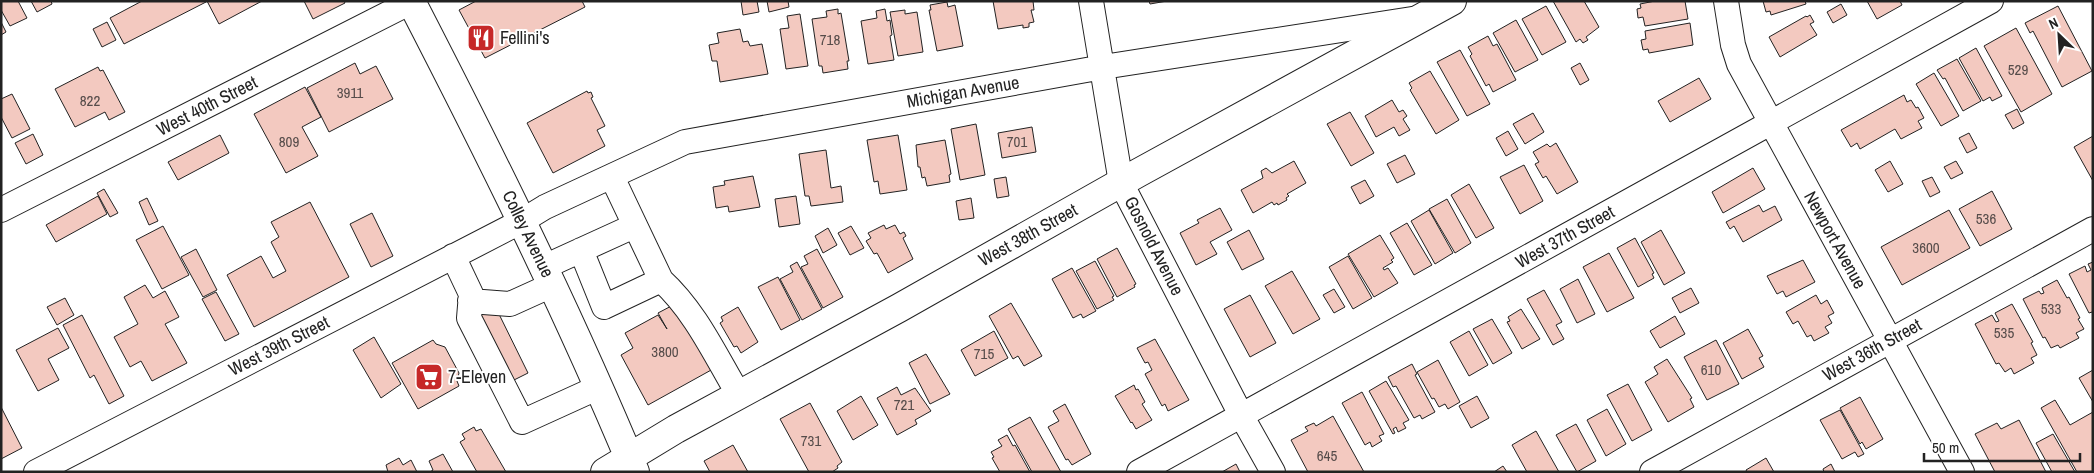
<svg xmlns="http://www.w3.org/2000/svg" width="2094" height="473" viewBox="0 0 2094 473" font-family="'Archivo Narrow',sans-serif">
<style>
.building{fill:#f3c9c0;stroke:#222}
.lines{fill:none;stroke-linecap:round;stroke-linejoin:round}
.minor-casing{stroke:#222;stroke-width:26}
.major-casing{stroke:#222;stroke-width:30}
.minor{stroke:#fff;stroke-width:24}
.major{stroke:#fff;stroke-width:28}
.labels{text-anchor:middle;stroke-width:4;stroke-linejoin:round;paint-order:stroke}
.number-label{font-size:15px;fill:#564c4a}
.poi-label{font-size:18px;fill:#222;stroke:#fff;text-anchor:start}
.street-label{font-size:18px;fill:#222;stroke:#fff}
</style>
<rect width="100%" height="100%" fill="#fff"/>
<!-- building -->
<path class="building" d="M1 1H18L27 18 10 26 1 10Z
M31 1H51L52 4 37 12Z
M142 1H205L206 2 124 44 110 18Z
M207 1H262L219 24Z
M304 1H344L345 3 313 19Z
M476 1H582L585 7 485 58 459 10Z
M741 1H757L759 12 743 15Z
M767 1H788L789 7 769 12Z
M993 1H1033L1034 10H1031L1034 22 1029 23V27L1023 28V25L998 29Z
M1149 1H1167L1150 4Z
M1553 1H1584L1599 27 1586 37 1588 40 1583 43 1580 39 1576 42Z
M1655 1H1685L1688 19 1645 26 1643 17 1638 18 1637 9 1641 8 1640 4Z
M1763 1H1805L1806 4 1771 15 1770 11 1766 12Z
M1867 1H1900L1902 5 1877 19Z
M947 2 948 7 955 5 963 46 937 51 929 10H931L930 5Z
M1841 4 1847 15 1833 23 1827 12Z
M1546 6 1566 42 1542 55 1522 19Z
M2058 6 2092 71 2062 87 2033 31 2030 33 2025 23Z
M838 9V14L841 13 849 61H847L848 69 823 73 822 66H819L812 19 827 17 826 11Z
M885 9 887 21 890 20 892 35 890 36 894 60 868 64 861 21 877 18 876 11Z
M905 10V14L917 12 923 52 898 56 890 12Z
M800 14 808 66 786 69 780 29 789 28 787 16Z
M1810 15 1814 22 1810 24 1817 35 1780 57 1769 37 1806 16 1807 17Z
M1516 20 1538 60 1515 72 1493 33Z
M1 22 6 32 1 35Z
M107 22 116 40 102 47 93 29Z
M1690 23 1693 45 1649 53 1648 49 1643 50 1641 40 1646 39 1645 31Z
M2016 28 2052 94 2021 112 1984 46Z
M740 29 743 42 748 41 750 46 762 44 768 74 720 82 717 61H712L709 45 719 43 717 33Z
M1488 36 1493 46 1497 44 1516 80 1493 92 1489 84 1486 86 1470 56 1472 54 1468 47Z
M1976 48 2002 96 1992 101 1990 97 1983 101 1959 58Z
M1460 50 1490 104 1467 116 1437 62Z
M1957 59 1981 101 1963 111 1945 78 1943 79 1937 70Z
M355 63 360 74 376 66 393 99 329 132 307 88Z
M1580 63 1589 80 1580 85 1571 68Z
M98 67 100 71 103 70 125 112 109 120 105 112 75 127 55 89Z
M1430 71 1459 120 1436 134 1410 90 1412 88 1409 83Z
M1934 73 1959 116 1941 126 1916 84Z
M1699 78 1711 99 1670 122 1658 101Z
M305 87 321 117 302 127 318 156 286 173 254 114Z
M587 91 588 93 591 92 593 97 591 98 605 126 597 130 605 146 553 173 527 123Z
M12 94 30 129 12 138 1 117V99Z
M1904 95 1907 102 1911 100 1916 108 1918 107 1924 118 1918 121 1922 128 1901 139 1895 129 1860 149 1857 143 1851 147 1841 130Z
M1392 100 1399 112 1403 110 1407 116 1403 119 1410 130 1399 136 1394 127 1376 137 1365 116Z
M2017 109 2024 123 2013 129 2005 115Z
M1350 112 1374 153 1351 166 1327 124Z
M1533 113 1544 132 1525 144 1513 124Z
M976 124 985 175 960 180 951 129Z
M1032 127 1036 152 1002 158 998 133Z
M1508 131 1518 149 1506 156 1496 138Z
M1969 133 1977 148 1967 153 1959 138Z
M33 134 43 155 26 164 15 143Z
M220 135 229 153 178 180 168 162Z
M898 135 907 190 880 194 878 181 874 182 867 140Z
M2093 136V181L2074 147Z
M945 140 951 174 949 175 950 182 927 186 925 177 922 178 920 167H918L916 145Z
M1556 143 1578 182 1557 194 1546 176 1543 178 1535 164 1539 162 1533 152 1547 144 1550 147Z
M826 150 831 188 841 186 843 202 811 206 809 196H805L799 154Z
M1405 155 1415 174 1397 183 1387 164Z
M1294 161 1306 183 1287 194 1289 196 1286 198 1287 200 1278 205 1277 203 1274 205 1272 202 1253 213 1241 190 1263 178 1261 171 1266 168 1272 173Z
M1890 161 1903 184 1888 192 1875 170Z
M1956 161 1963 173 1951 179 1944 167Z
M1524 165 1543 201 1520 214 1500 177Z
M1753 168 1765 189 1723 213 1712 192Z
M753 176 760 207 729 212 728 206 716 208 713 187 725 185 724 181Z
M1006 177 1009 196 997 198 994 179Z
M1932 177 1940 192 1930 197 1922 181Z
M1365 180 1374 196 1360 204 1351 187Z
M1469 184 1494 228 1476 238 1451 195Z
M104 189 118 213 110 217 97 193Z
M1992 191 2012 229 1980 246 1959 209Z
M98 196 107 214 56 242 46 225Z
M796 196 800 224 779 227 775 199Z
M147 198 158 221 149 225 139 202Z
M971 198 974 218 959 220 956 201Z
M1447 199 1471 243 1455 253 1429 209Z
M310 202 349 277 254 327 227 275 261 256 273 278 286 271 271 242 279 237 271 222Z
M1759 205 1763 212 1775 206 1782 220 1743 242 1734 226 1730 229 1726 222Z
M1220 208 1232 230 1210 242 1217 254 1196 265 1180 233 1199 223 1197 220Z
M1429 210 1453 253 1435 264 1411 221Z
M1949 210 1970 248 1902 285 1881 247Z
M372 213 393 256 371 267 350 224Z
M1407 223 1432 265 1414 275 1390 233Z
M884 225 886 229 895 225 900 234 904 232 906 236 903 238 913 259 888 273 877 253 874 254 866 241 871 238 868 233Z
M163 226 189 275 162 289 136 240Z
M851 226 864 248 850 255 838 233Z
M828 228 837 245 823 253 815 236Z
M1249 230 1264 259 1242 270 1227 242Z
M1661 230 1685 273 1664 285 1641 242Z
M1380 235 1394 258 1391 260 1393 262 1383 268 1384 270 1388 268 1398 283 1374 297 1348 254Z
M1635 238 1654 273 1652 274 1654 278 1638 287 1617 248Z
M1117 248 1136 284 1134 285 1135 287 1117 297 1097 259Z
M196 249 217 290 203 297 181 257Z
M817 249 843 297 823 308 801 267 808 264 804 256Z
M1609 253 1634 298 1607 312 1583 267Z
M1348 256 1372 298 1353 309 1329 267Z
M1803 260 1815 282 1786 297 1783 291 1777 294 1767 276Z
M1095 261 1114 296 1112 297 1114 300 1097 309 1076 271Z
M797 262 822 309 802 320 780 279 793 272 790 266Z
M2093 262V314L2092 312 2089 313 2069 274 2085 266 2087 272 2091 270 2088 264Z
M1072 268 1096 311 1083 318 1081 314 1073 318 1052 279Z
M1292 271 1320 319 1293 334 1265 286Z
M778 277 800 320 781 330 758 287Z
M1578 279 1595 314 1577 323 1560 289Z
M2057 280 2067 298 2069 297 2080 318 2078 319 2084 329 2076 333 2079 338 2060 348 2058 345 2051 348 2045 337 2043 338 2023 299 2039 291 2041 294 2044 293 2042 288Z
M145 285 153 298 165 291 179 317 165 324 187 363 152 381 141 361 130 367 114 337 138 324 124 297Z
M1691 288 1699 303 1680 313 1672 298Z
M1334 289 1345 307 1334 313 1323 295Z
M1544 290 1562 322 1556 325 1564 339 1553 345 1527 299Z
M216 292 239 334 225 341 202 299Z
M1250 295 1276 343 1250 357 1224 309Z
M1816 295 1821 304 1827 300 1834 313 1828 316 1832 323 1825 327 1829 333 1814 341 1811 335 1807 337 1798 321 1793 324 1786 312Z
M65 298 74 315 57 325 47 307Z
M677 303 713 369 648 405 621 355 633 348 625 333 658 315 667 329 658 313Z
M1011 303 1042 356 1024 366 1018 356 1013 359 989 316Z
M2012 304 2033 342 2031 343 2037 355 2031 358 2034 363 2014 374 2011 368 2005 372 1999 363 1996 364 1975 324 1992 315 1996 322 1999 321 1995 313Z
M495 306 528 373 510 382 477 315Z
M738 307 758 342 741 353 737 346 734 347 720 323 723 321 721 317Z
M1521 309 1540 339 1522 349 1507 322 1510 321 1508 317Z
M82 315 124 396 109 404 94 375 90 378 63 325Z
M1675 316 1685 334 1660 348 1650 331Z
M1492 319 1512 353 1493 364 1473 329Z
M58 328 69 348 48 359 59 380 38 391 16 350Z
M1748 329 1763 356 1759 358 1764 367 1742 379 1723 343Z
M994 331 1008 358 975 376 961 350Z
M1469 331 1488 365 1469 376 1450 342Z
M374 337 401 384 381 398 353 350Z
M1155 339 1189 400 1168 411 1165 404 1162 406 1145 374 1152 370 1148 362 1145 363 1137 348Z
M433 340 436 344 445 347 459 373 457 381 459 386 418 409 392 363Z
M1716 340 1739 384 1707 400 1684 357Z
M926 354 950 394 930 404 909 363Z
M1667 359 1692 398 1690 399 1694 407 1668 422 1645 382 1658 374 1654 367Z
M1438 360 1460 402 1448 409 1445 404 1439 407 1434 398 1432 399 1417 372Z
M1412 364 1417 374 1415 375 1435 412 1422 419 1420 415 1414 418 1396 386 1393 387 1388 377Z
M2093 370V402L2079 378Z
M1386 381 1409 420 1403 423 1406 428 1398 432 1396 427 1393 429 1395 433 1393 434 1369 391Z
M1628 384 1652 430 1632 441 1607 395Z
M1134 385 1136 390 1138 389 1145 402 1142 404 1152 420 1136 429 1132 422 1131 423 1115 396Z
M897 387 901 395 915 388 931 411 915 420 917 424 897 435 877 398Z
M1362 392 1384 434 1379 436 1382 441 1372 447 1370 442 1365 445 1342 403Z
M861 396 878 425 853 440 837 411Z
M1477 396 1489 418 1471 428 1459 406Z
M1860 397 1883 439 1866 449 1862 442 1860 444 1840 408Z
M2055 400 2070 425 2093 412V472H2077L2041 408Z
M810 403 842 462 837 466 838 468 832 472H809L780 419Z
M1065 404 1091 454 1072 465 1068 459 1066 460 1048 427 1059 421 1053 411Z
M1 407 22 448 1 459Z
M1607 409 1626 444 1606 456 1587 420Z
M1840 410 1864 454 1858 457 1855 452 1842 459 1820 420Z
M1333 416 1364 472H1308L1291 440 1308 431 1305 427 1314 423 1316 426Z
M1030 417 1061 472H1032L1008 429Z
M2019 420 2046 472H1995L1975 434 1997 423 2001 429Z
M1576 424 1596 461 1577 472 1556 435Z
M474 427 476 431 481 429 506 472H477L460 442 465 439 462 434Z
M1536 431 1559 472H1527L1512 445Z
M2053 434 2075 472H2052L2036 443Z
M1007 435 1013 446 1015 445 1030 472H1000L992 458 994 457 991 452 1002 446 998 440Z
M733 445 748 472H710L704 461Z
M443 454 453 472H430L433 470 429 461Z
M399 458 403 465 411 460 417 472H388L386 465Z
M1766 458 1774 472H1747L1746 470Z
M1236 464 1240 472H1222Z
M1831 464 1835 472H1824L1823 469Z
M1503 466 1507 472H1494Z"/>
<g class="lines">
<defs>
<path id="minor" d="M1091 1 1121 183 1241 415 1273 472
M1726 1 1733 45 1739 64 1962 472
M1 210 413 1
M581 250 604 307 661 280 612 177
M453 256 471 294 469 318 522 422 599 387
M544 267 634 226
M661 280C696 312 715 355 739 395
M470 301 510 304 552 285
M36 472 522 221 545 207 685 142 1103 67 1412 19
M1139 472 1991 1
M1652 472 2093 229"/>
<path id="major" d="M411 1C491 156 568 311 635 472
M605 472 676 429 899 308 1138 173 1452 1"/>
</defs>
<!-- minor casing -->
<use href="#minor" class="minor-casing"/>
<!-- major casing -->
<use href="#major" class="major-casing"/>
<!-- minor -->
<use href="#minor" class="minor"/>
<!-- major -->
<use href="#major" class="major"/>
</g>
<!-- icons -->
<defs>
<symbol id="restaurant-square" viewBox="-11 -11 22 22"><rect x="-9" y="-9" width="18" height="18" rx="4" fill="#c62828" stroke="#fff"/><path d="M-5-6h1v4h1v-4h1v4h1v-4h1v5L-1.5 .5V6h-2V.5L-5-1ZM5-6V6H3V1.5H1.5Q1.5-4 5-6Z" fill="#fff"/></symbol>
<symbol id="supermarket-square" viewBox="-11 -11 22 22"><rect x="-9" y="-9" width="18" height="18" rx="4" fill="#c62828" stroke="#fff"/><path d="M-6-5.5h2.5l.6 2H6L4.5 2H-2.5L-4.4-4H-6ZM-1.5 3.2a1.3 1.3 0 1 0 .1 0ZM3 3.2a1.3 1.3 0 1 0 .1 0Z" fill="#fff"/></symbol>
</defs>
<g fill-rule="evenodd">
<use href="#restaurant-square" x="465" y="22" width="32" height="32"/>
<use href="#supermarket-square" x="413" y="361" width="32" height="32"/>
</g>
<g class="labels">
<!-- number labels -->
<g class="number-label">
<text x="830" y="45">718</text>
<text x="2018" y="75">529</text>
<text x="350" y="98">3911</text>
<text x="90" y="106">822</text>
<text x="289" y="147">809</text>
<text x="1017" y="147">701</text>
<text x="1986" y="224">536</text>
<text x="1926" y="253">3600</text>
<text x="2051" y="314">533</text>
<text x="2004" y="338">535</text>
<text x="665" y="357">3800</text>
<text x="984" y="359">715</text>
<text x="1711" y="375">610</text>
<text x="904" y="410">721</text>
<text x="811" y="446">731</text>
<text x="1327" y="461">645</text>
</g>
<!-- poi labels -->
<g class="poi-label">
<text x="500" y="44">Fellini's</text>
<text x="448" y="383">7-Eleven</text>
</g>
<!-- street labels -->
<g class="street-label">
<text transform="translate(963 92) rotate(-10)" y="6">Michigan Avenue</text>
<text transform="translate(207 106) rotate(-27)" y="6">West 40th Street</text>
<text transform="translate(528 234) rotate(64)" y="6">Colley Avenue</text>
<text transform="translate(1028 235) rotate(-29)" y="6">West 38th Street</text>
<text transform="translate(1565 237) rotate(-29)" y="6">West 37th Street</text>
<text transform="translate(1835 240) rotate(61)" y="6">Newport Avenue</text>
<text transform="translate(1154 246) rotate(63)" y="6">Gosnold Avenue</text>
<text transform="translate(279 346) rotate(-27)" y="6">West 39th Street</text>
<text transform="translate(1872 350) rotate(-29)" y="6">West 36th Street</text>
</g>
</g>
<!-- border -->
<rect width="2094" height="473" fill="none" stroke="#222222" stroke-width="5"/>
<!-- north arrow -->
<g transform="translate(2059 35) rotate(335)" stroke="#ffffff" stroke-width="4" paint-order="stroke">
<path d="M0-4L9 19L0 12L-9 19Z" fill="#222222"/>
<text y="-8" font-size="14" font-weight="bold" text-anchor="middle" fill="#222222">N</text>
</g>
<!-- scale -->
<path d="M1924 453v8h156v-8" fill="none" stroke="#222222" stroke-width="2.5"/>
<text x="1932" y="453" font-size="15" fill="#222222" stroke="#ffffff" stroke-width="4" paint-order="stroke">50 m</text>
</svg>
